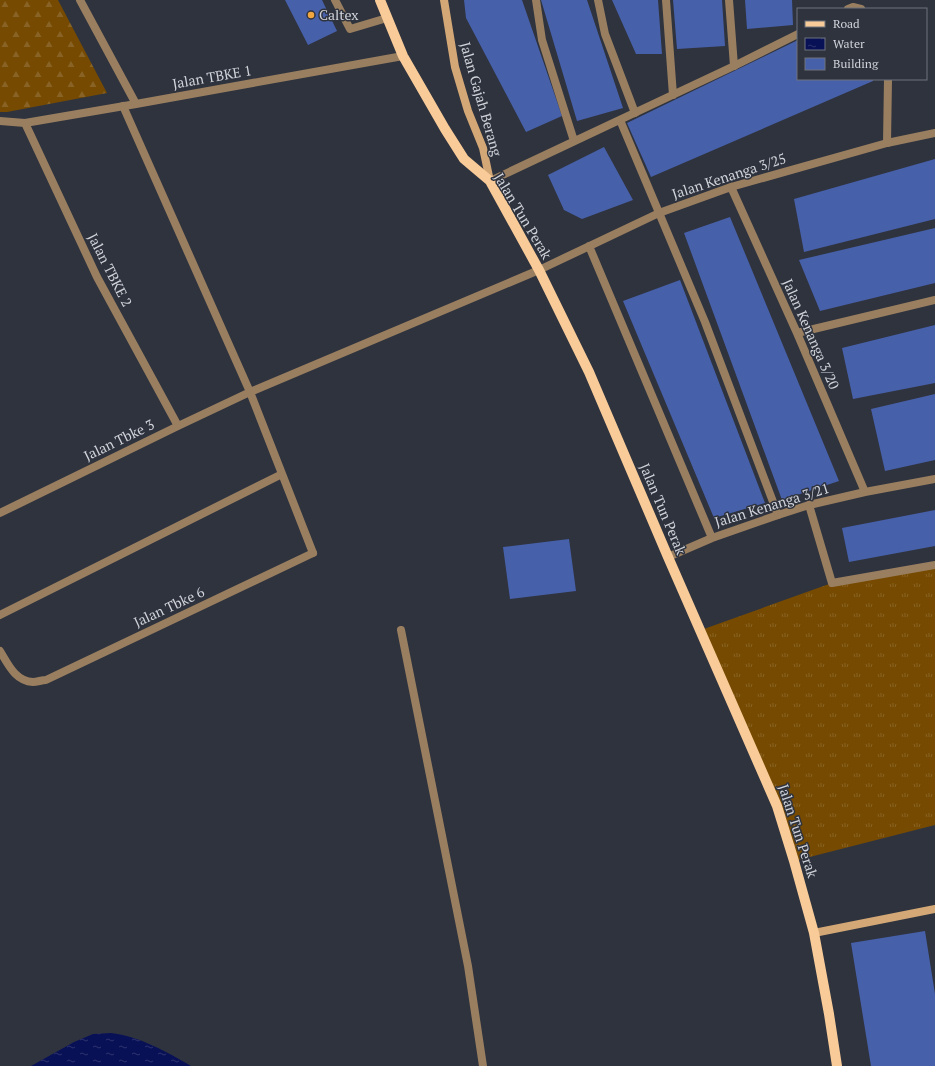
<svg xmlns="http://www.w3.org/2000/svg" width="935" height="1066" viewBox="0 0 935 1066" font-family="'PT Serif',serif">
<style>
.grass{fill:url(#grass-tufts)}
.forest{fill:url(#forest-firs)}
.water{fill:url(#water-ripples)}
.building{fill:#4760aa}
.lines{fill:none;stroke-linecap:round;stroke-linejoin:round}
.lane{stroke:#997f60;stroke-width:8}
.street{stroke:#997f60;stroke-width:8}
.secondary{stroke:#d3a876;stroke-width:8}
.primary{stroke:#f8cb98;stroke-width:10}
.poi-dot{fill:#f1a640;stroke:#2f333e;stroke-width:1.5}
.labels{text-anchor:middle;stroke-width:3;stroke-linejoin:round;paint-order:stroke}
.poi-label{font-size:14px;fill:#d0d3d9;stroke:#2f333e;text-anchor:start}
.street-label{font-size:14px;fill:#d0d3d9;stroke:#2f333e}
</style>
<defs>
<pattern id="grass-tufts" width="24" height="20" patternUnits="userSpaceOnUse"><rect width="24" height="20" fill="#764a00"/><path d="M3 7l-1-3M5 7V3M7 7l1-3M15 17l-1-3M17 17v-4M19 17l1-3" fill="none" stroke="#886325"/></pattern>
<pattern id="forest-firs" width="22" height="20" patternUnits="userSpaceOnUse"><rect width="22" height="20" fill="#764a00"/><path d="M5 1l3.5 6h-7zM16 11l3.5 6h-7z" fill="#886325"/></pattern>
<pattern id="water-ripples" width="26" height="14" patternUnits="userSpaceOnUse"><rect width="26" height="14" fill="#091156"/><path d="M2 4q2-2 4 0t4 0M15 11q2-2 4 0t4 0" fill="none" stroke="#2c336e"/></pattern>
</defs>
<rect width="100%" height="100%" fill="#2f333e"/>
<!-- grass -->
<path class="grass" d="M935 565V825L794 861 701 630 832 583Z"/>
<!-- forest -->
<path class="forest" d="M0 0H58L107 93 7 112H0Z"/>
<!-- water -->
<path class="water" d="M111 1033C139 1036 167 1052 191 1066H31L74 1042 93 1034Z"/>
<!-- building -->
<path class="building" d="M285 0H322L337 31 308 45Z
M464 0H522L562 116 526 132 466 18Z
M541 0H587L623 108 577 121Z
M612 0H658L662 54H636Z
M673 0H722L725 46 677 49Z
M745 0H792L793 25 747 29Z
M798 40V79H873V81L651 177 627 123Z
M604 147 633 200 582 219 564 210 548 175Z
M935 159V219L804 252 794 199Z
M730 217 839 481 782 500 684 233Z
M935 228V283L820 311 799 260Z
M680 280 765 503 714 518 623 301Z
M935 325V383L853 399 842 348Z
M935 394V460L885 471 871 409Z
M935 510V546L849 562 842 528Z
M569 539 576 591 510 599 503 547Z
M925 931 935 994V1066H871L851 943Z"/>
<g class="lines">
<!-- lane -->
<path class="lane" d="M335 0 350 29 387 18
M536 0 542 40 574 141
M666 0 673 95
M848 9 853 7 861 9
M123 106 250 392 313 553
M620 120 705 322 778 515
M0 121 25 123
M887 143 888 79
M490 181 734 66 798 34
M250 392 539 270
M809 505 832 583 935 565
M0 615 282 474"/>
<!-- street -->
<path class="street" d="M80 0 136 104
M598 0 605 34 635 113
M729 0 734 66
M731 187 797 333 865 492
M589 246 712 538
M539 270 659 213 731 187 887 143 935 133
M797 333 935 300
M178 426 97 277 25 123 136 104 403 56
M0 513 178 426 250 392
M668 557 712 538 778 515 809 505 865 492 935 479
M401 630 468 966 483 1066
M0 651C8 664 15 681 33 682 37 682 42 680 46 680L313 553"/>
<!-- secondary -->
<path class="secondary" d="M444 0 455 67 468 111 483 148 490 181
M814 933 935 909"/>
<!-- primary -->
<path class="primary" d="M380 0 403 56 445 129 464 159 490 181 539 270 589 372 668 557 777 806 794 861 814 933 829 1014 837 1066"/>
</g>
<!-- markers -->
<circle class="poi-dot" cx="311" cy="15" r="4"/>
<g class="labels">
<!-- poi labels -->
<g class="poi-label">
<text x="319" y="20">Caltex</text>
</g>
<!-- street labels -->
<g class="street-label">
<text transform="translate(212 77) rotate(-10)" y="5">Jalan TBKE 1</text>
<text transform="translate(481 99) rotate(74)" y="5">Jalan Gajah Berang</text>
<text transform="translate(729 176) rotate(-18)" y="5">Jalan Kenanga 3/25</text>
<text transform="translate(523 216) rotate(59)" y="5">Jalan Tun Perak</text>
<text transform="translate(110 270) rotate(63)" y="5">Jalan TBKE 2</text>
<text transform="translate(811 334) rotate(66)" y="5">Jalan Kenanga 3/20</text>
<text transform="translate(119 440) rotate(-26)" y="5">Jalan Tbke 3</text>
<text transform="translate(772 505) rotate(-17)" y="5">Jalan Kenanga 3/21</text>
<text transform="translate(663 509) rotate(67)" y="5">Jalan Tun Perak</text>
<text transform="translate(169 607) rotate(-25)" y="5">Jalan Tbke 6</text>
<text transform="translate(798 831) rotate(72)" y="5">Jalan Tun Perak</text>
</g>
</g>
<!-- legend -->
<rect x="797" y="8" width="130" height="72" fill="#2f333e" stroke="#6f737c"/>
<rect x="805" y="21" width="20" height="6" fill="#f8cb98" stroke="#6f737c"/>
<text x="833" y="28" font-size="12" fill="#d0d3d9">Road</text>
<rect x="805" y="38" width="20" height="12" fill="url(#water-ripples)" stroke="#6f737c"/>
<text x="833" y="48" font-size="12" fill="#d0d3d9">Water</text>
<rect x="805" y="58" width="20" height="12" fill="#4760aa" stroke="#6f737c"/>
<text x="833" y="68" font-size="12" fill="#d0d3d9">Building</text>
</svg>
